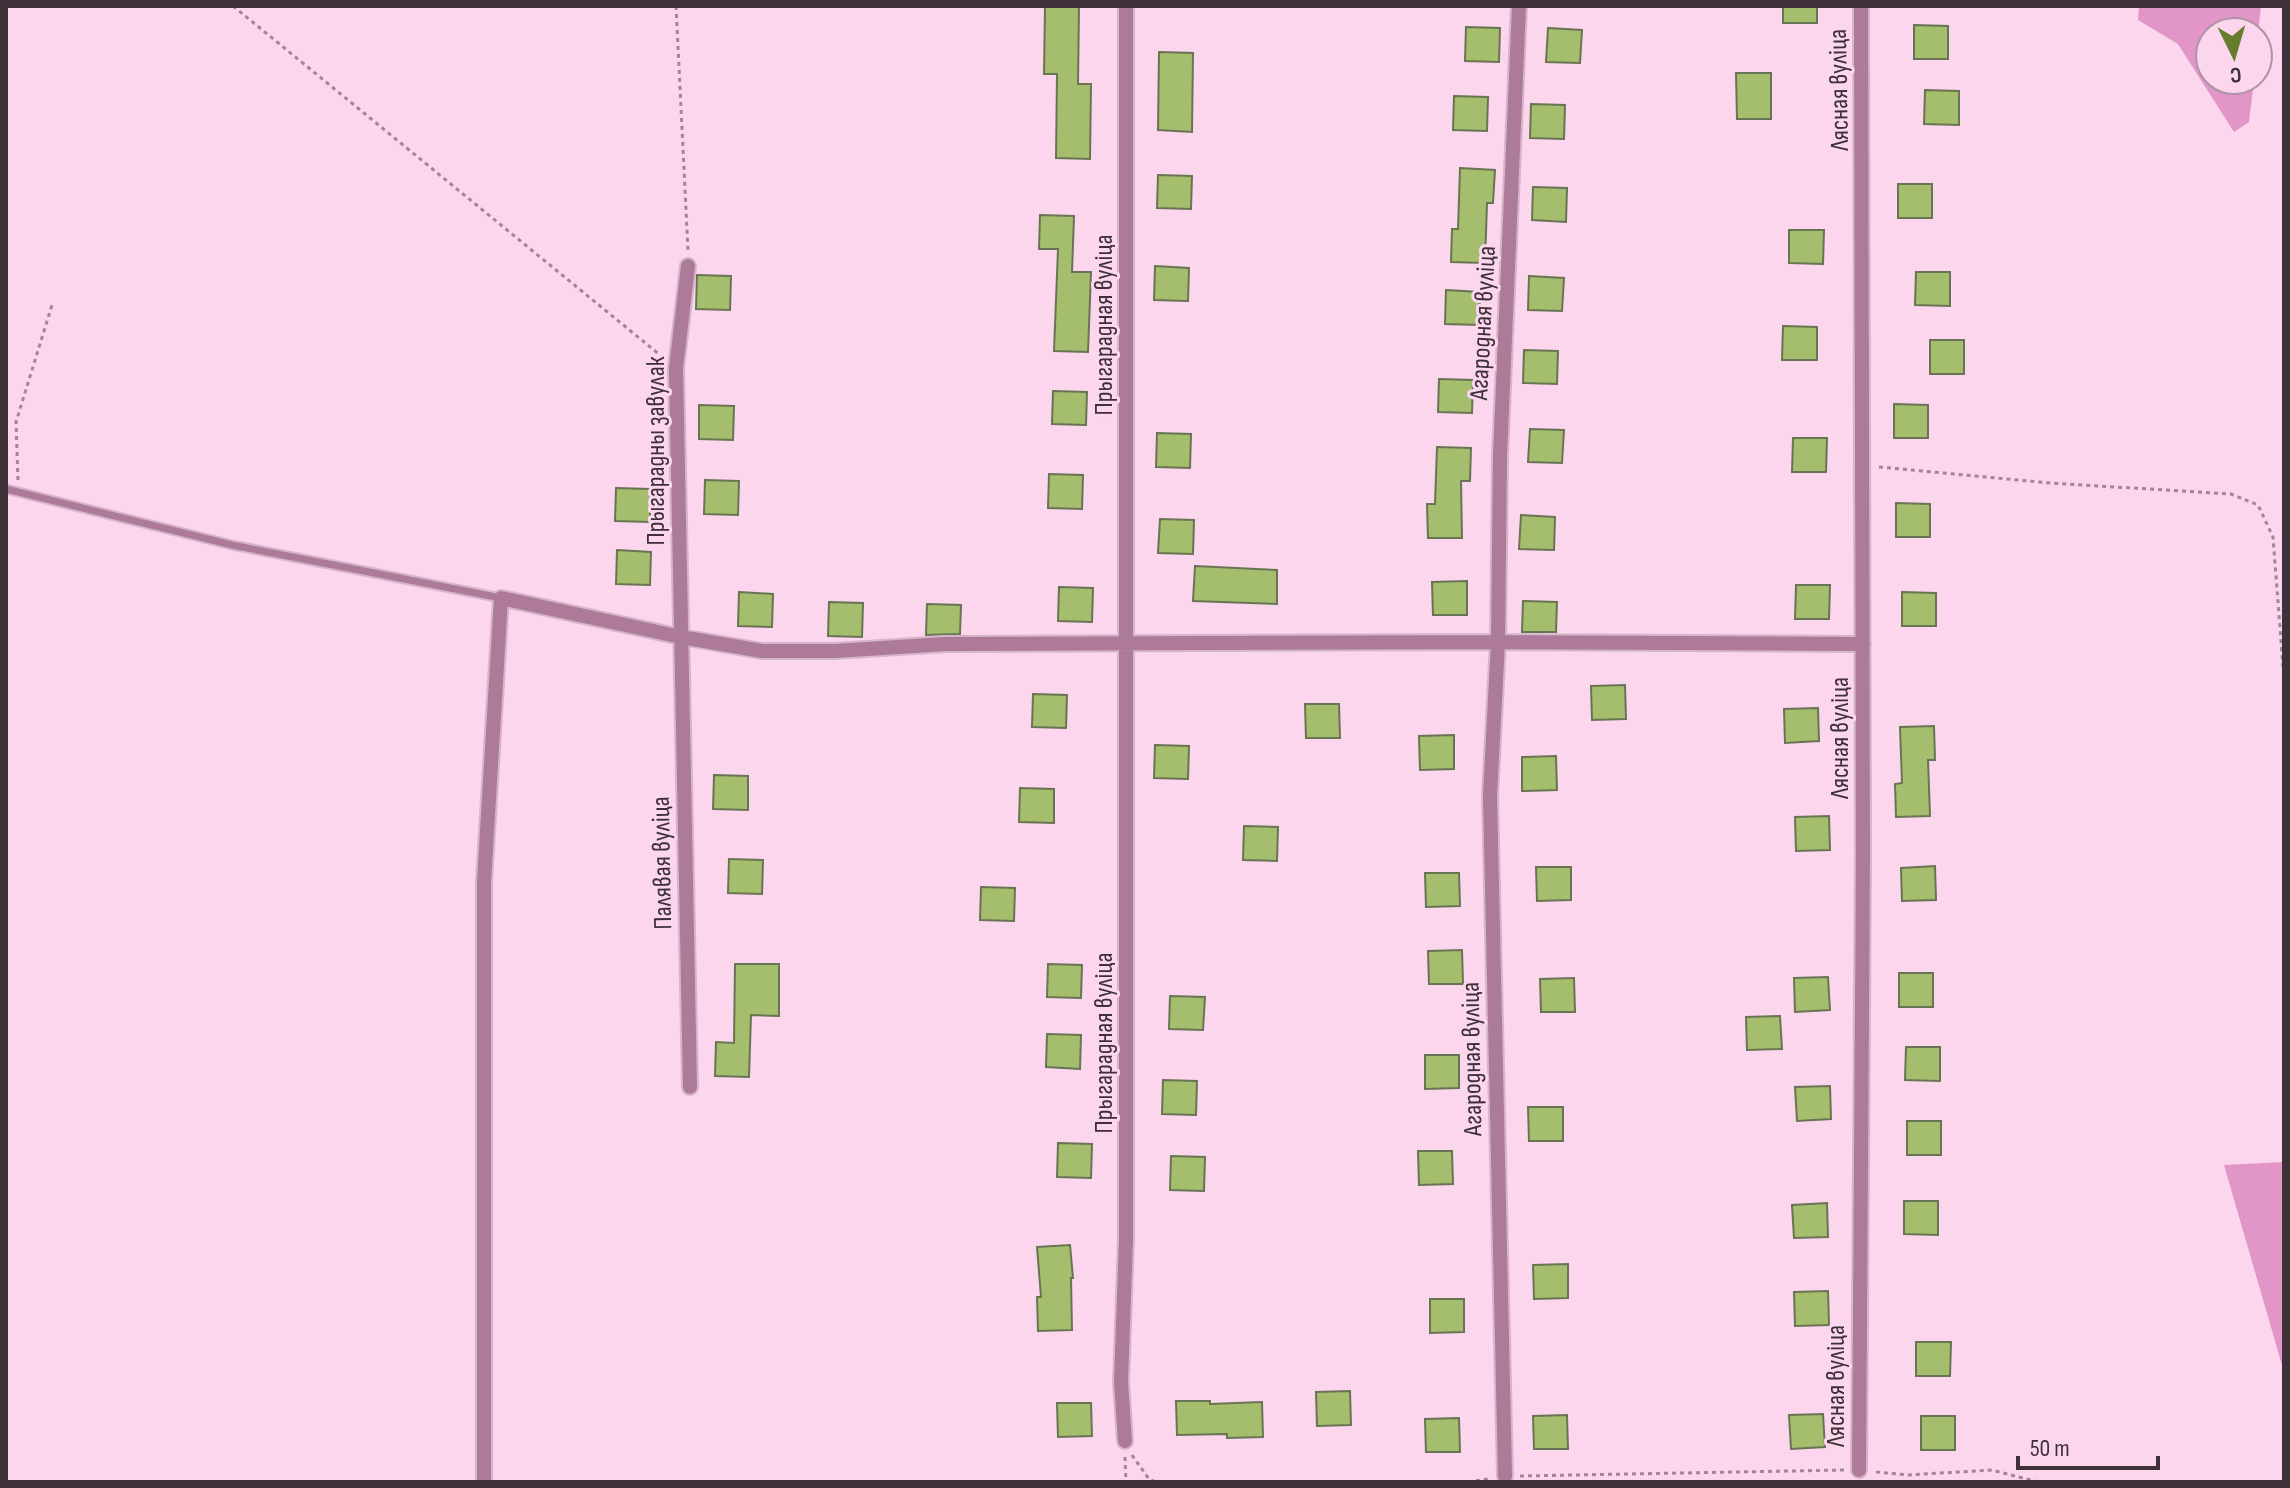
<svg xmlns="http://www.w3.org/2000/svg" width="2290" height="1488" viewBox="0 0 2290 1488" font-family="'Sofia Sans Condensed',sans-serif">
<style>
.forest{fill:#e295c7}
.building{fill:#a5be6d;stroke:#697454;stroke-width:2}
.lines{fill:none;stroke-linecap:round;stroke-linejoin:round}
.service-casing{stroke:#d5b5c9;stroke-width:11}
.minor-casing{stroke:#d5b5c9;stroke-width:18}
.path{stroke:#a08697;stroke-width:3;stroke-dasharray:4 4;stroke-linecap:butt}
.service{stroke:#ad7a9a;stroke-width:7}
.minor{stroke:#ad7a9a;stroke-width:14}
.labels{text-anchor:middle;stroke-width:6;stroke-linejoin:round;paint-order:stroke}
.street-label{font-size:26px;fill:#3e3039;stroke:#fbd6ed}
</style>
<rect width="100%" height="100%" fill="#fbd6ed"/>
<!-- forest -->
<path class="forest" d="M2139 6H2261L2258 34V32H2210V80H2254L2249 122 2234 132 2178 44 2138 20Z
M2284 1162V1372L2224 1165Z"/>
<!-- building -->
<path class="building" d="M1045 6H1079L1078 84H1091L1090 159 1056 158 1057 74H1044Z
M1783 6H1817V23H1783Z
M1914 25 1948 26V59H1914Z
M1466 27 1500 28 1499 62 1465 61Z
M1548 28 1582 30 1580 63 1546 62Z
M1159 52 1193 53 1192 132 1158 130Z
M1736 73H1771V119H1737Z
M1925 90 1959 91V125L1924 124Z
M1454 96 1488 97 1487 131 1453 130Z
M1531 104 1565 105 1564 139 1530 138Z
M1460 168 1495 170 1493 203H1487L1485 263 1451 262 1452 229H1458Z
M1158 175 1192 176 1191 209 1157 208Z
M1898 184H1932V218H1898Z
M1533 187 1567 188 1566 222 1532 220Z
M1040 215 1074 216 1072 272H1091L1088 352 1054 351 1058 249H1039Z
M1789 230H1824L1823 264 1789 263Z
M1155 266 1189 268 1188 301 1154 300Z
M1916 272H1950V306L1915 305Z
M697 275 731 276 730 310 696 309Z
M1529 276 1564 278 1562 311 1528 310Z
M1446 290 1480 292 1479 325 1445 324Z
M1783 326 1817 327V360H1782Z
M1930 340H1964V374H1930Z
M1524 350 1558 351 1557 384 1523 383Z
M1439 379 1473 380 1472 413 1438 412Z
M1053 391 1087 392 1086 425 1052 424Z
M1894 404 1928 405V438H1894Z
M699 405 734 406 733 440 699 439Z
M1530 429 1564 430 1562 463 1528 462Z
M1157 433 1191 434 1190 468 1156 467Z
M1793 438H1827L1826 472H1792Z
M1437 447 1471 448 1470 481H1461L1462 538H1428L1427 504H1435Z
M1049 474 1083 475 1082 509 1048 508Z
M705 480 739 481 738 515 704 514Z
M616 488 650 489V522L615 521Z
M1896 503 1930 504V537H1896Z
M1521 515 1555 517 1554 550 1519 549Z
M1160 519 1194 520 1193 554 1158 553Z
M617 550 651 552 650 585 616 584Z
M1195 566 1277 570V604L1193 601Z
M1467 581V615H1433L1432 582Z
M1796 585H1830L1829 619H1795Z
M1059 587 1093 588 1092 622 1058 621Z
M739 592 773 594 772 627 738 626Z
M1902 592 1936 593V626H1902Z
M1523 601 1557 602 1556 632H1522Z
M829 602 863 603 862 637 828 636Z
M927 604 961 605 960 634 926 635Z
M1625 685 1626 719 1592 720 1591 686Z
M1033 694 1067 695 1066 728 1032 727Z
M1305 704H1339L1340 738H1306Z
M1818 708 1819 741 1785 743 1784 709Z
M1934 726 1935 760H1928L1930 816 1896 817 1895 784 1902 783 1900 727Z
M1454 735V769L1420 770 1419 736Z
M1155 745 1189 746 1188 779 1154 778Z
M1556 756 1557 790 1522 791V757Z
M714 775 748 776V810L713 809Z
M1020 788 1054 789V823L1019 822Z
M1829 816 1830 850 1796 851 1795 817Z
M1244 826 1278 827 1277 861 1243 860Z
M729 859 763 860 762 894 728 893Z
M1935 866 1936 900 1902 901 1901 868Z
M1536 867H1571V900L1537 901Z
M1425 873H1459L1460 906 1426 907Z
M981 887 1015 888 1014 921 980 920Z
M1462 950 1463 984H1429L1428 951Z
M735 964H779V1016L751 1015 749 1077 715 1076 716 1042 734 1043Z
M1048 964 1082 965 1081 998 1047 997Z
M1899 973H1933V1007H1899Z
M1828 977 1830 1010 1795 1012 1794 978Z
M1574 978 1575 1012H1541L1540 979Z
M1170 996 1205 997 1203 1030 1169 1029Z
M1780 1016 1782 1049 1747 1050 1746 1017Z
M1047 1034 1081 1035 1080 1069 1046 1067Z
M1906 1047H1940V1081L1905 1080Z
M1425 1055H1459V1088L1425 1089Z
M1163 1080 1197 1081 1196 1115 1162 1114Z
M1830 1086 1831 1119 1797 1121 1795 1087Z
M1528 1107H1563V1141H1529Z
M1907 1121H1941V1155H1907Z
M1058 1143 1092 1144 1091 1178 1057 1177Z
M1418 1151H1452L1453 1184 1419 1185Z
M1171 1156 1205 1157 1204 1191 1170 1190Z
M1904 1201H1938V1235L1904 1234Z
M1827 1203 1828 1237 1794 1238 1792 1205Z
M1070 1245 1073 1278H1071L1072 1330 1038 1331 1037 1297H1041L1037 1247Z
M1568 1264V1298L1534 1299 1533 1265Z
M1828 1291 1829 1325 1795 1326 1794 1292Z
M1430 1299H1464V1332L1430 1333Z
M1916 1342H1951L1950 1376H1916Z
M1350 1391 1351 1425 1317 1426 1316 1392Z
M1176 1401H1210V1404L1262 1402 1263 1437 1227 1438V1434L1177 1435Z
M1057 1403H1091L1092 1436 1058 1437Z
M1823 1414 1825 1447 1791 1449 1789 1415Z
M1567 1415 1568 1449H1534L1533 1416Z
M1921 1416H1955V1450H1921Z
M1459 1418 1460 1452H1426L1425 1419Z"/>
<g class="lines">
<defs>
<path id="service" d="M6 489 232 545 501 598"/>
<path id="minor" d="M688 266 676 368 690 1087
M1125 1441 1121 1382 1126 1239V6
M1859 1470 1863 855 1861 6
M1505 1476 1490 796 1498 642 1500 456 1519 6
M484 1482V882L501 598 681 637 762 651H835L945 644 1498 642 1863 644"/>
</defs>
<!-- service casing -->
<use href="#service" class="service-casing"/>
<!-- minor casing -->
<use href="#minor" class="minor-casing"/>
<!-- path -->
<path class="path" d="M233 6 660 355
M676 6 688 250
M1879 467 2050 483 2231 494 2258 505 2273 537 2284 680
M18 480 16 422 52 305
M1132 1455 1149 1479 1156 1482
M1125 1457 1126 1482
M1876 1472 1908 1475 1992 1470 2038 1482
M1520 1476 1844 1470
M1356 1482H1392
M1468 1482 1488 1479"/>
<!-- service -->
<use href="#service" class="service"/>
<!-- minor -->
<use href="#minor" class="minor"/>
</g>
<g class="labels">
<!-- street labels -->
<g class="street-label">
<text transform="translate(1838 90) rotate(-91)" y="9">Лясная вуліца</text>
<text transform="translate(1482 323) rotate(-87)" y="9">Агародная вуліца</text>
<text transform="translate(1103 325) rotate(-90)" y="9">Прыгарадная вуліца</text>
<text transform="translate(655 451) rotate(-90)" y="9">Прыгарадны завулак</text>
<text transform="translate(1839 738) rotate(-90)" y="9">Лясная вуліца</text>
<text transform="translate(661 863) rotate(-91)" y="9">Палявая вуліца</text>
<text transform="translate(1103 1043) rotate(-90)" y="9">Прыгарадная вуліца</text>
<text transform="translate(1471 1059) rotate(-91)" y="9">Агародная вуліца</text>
<text transform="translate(1835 1386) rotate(-90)" y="9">Лясная вуліца</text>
</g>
</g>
<!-- border -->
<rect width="2290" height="1488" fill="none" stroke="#3e3039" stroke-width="16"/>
<!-- north arrow -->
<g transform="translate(2234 56) rotate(175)"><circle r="38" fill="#fbd6ed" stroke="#af94a5" stroke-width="2"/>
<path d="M0-6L14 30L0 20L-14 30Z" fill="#677d2e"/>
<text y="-12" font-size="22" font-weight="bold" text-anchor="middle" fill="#3e3039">С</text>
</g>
<!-- scale -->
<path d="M2018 1456v12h140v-12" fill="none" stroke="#3e3039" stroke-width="4"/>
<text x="2030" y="1456" font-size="24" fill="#3e3039" stroke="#fbd6ed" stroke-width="6" paint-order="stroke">50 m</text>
</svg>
